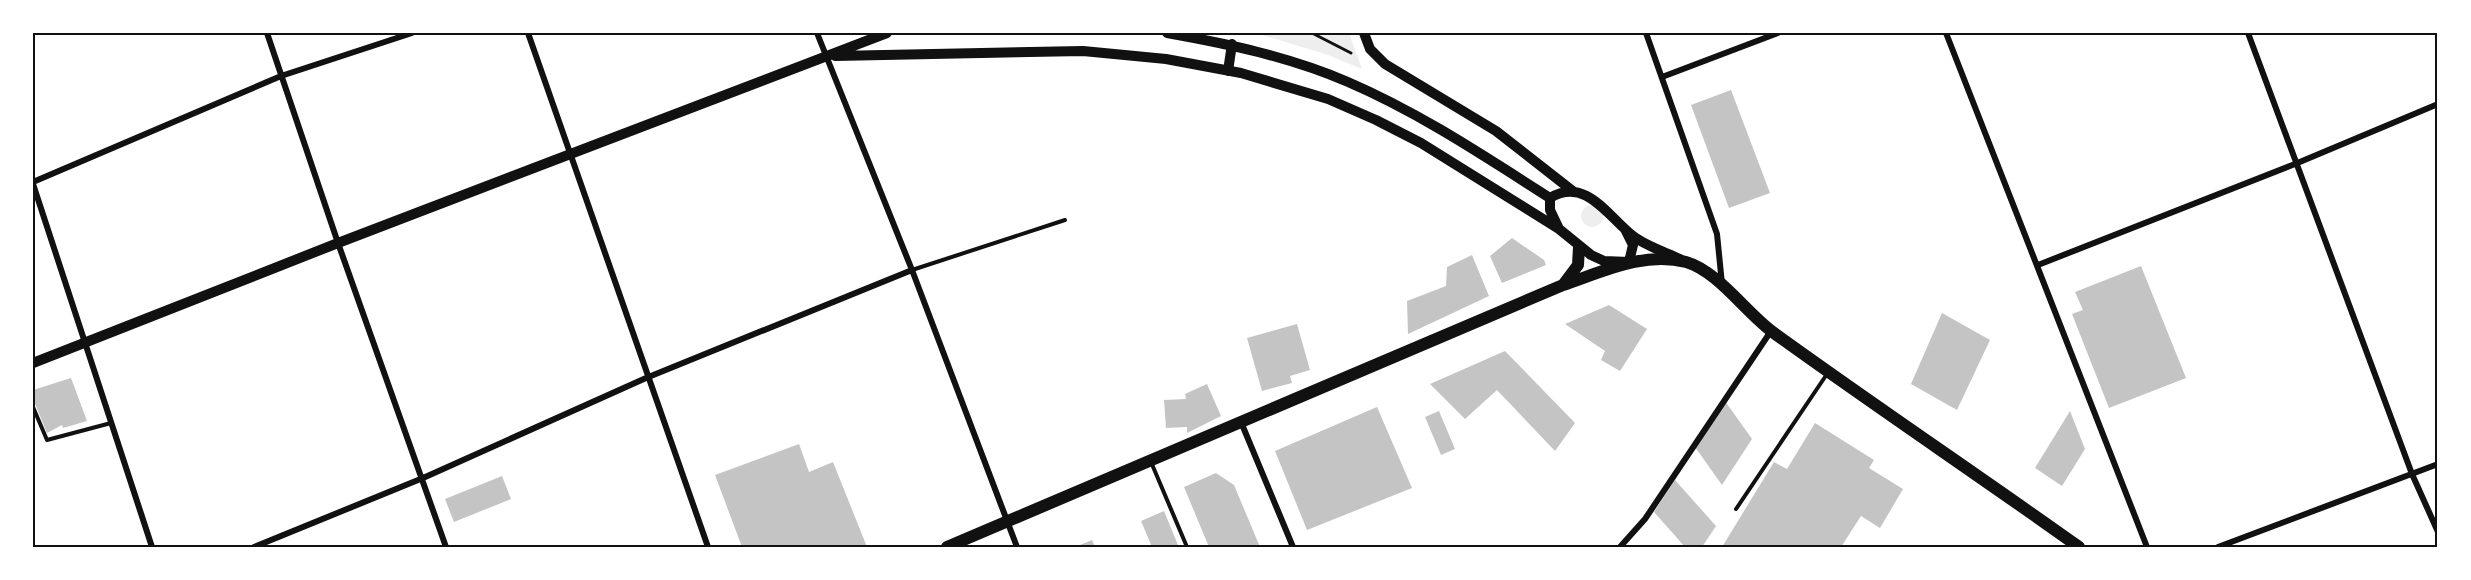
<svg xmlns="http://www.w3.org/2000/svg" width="2471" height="580" viewBox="0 0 2471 580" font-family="Bitter,serif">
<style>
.green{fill:#eee}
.building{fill:#c4c4c4}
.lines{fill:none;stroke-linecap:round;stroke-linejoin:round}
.path{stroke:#111;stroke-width:3}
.service{stroke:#111;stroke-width:4}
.minor{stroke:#111;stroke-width:6}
.tertiary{stroke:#111;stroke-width:10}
.primary{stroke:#111;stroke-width:12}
.neatline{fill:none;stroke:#111;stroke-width:2}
</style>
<rect width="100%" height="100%" fill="#fff"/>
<!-- green -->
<path class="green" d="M1256 33H1349L1362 69 1328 55Z
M1581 216a11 11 0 1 1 22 0a11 11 0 1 1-22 0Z"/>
<!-- building -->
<path class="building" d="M1731 90 1770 193 1729 208 1691 105Z
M1512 238 1544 260 1546 265 1502 283 1490 256Z
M1472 255 1489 296 1408 334 1407 301 1446 286 1447 267Z
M2141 266 2186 378 2109 408 2072 314 2083 310 2075 292Z
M1609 305 1647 329 1620 371 1601 360 1605 351 1565 324Z
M1942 313 1990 340 1957 410 1911 384Z
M1297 324 1310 370 1290 376 1292 383 1262 391 1247 338Z
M1505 351 1575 423 1555 451 1497 390 1465 419 1430 384Z
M71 378 87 421 63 428 62 425 47 433 33 399V390Z
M1207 384 1221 416 1187 433V427L1166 428 1164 400 1186 399 1185 394Z
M1725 401 1752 439 1722 485 1695 447Z
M1377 407 1412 488 1307 530 1275 451Z
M1439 411 1455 449 1441 455 1425 417Z
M2070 411 2085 449 2062 486 2035 468Z
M1815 423 1874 460 1869 468 1903 489 1880 528 1861 516 1841 547H1722L1774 462 1787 469Z
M799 444 809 472 833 462 867 547H742L715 475Z
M1216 473 1234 485 1260 547H1209L1184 487Z
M502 476 511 499 454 522 445 499Z
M1675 480 1716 526 1702 547H1685L1654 512Z
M1164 511 1178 545 1152 547 1141 521Z
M1092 540 1095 547H1075Z"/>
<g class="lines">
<!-- path -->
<path class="path" d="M1312 33 1351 53"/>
<!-- service -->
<path class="service" d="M912 270 1065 220
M33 407 47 440 111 423
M1151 462 1187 547
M1736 509 1827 374"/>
<!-- minor -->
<path class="minor" d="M267 33 338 243 446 547
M528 33 708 547
M817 33 912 270 1017 547
M1646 33 1717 234 1722 284
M1946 33 2147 547
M2248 33 2412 474 2438 532
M1662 77 1778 33
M33 182 281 76 412 33
M33 184 152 547
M2038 265 2295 164 2438 104
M1241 422 1293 547
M254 547 423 478 646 378 912 270
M1620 547 1645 519 1771 331
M2218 547 2438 464"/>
<!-- tertiary -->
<path class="tertiary" d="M1167 33C1229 44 1290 57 1348 82 1420 113 1484 156 1550 198
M1364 33 1370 49 1385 64 1496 131 1574 192
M835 56 1083 51 1166 59 1241 73 1328 99 1376 120 1421 143 1559 229 1591 255 1604 261 1629 262 1633 245 1625 229
M1228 71 1232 44
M1559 229 1550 210V198C1586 176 1608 217 1633 236 1646 246 1665 252 1680 259
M33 363 338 243 887 33"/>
<!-- primary -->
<path class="primary" d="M1563 285 1578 265 1579 247
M947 547 1563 285C1602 272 1644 251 1686 262 1718 271 1747 314 1774 333 1875 406 1978 475 2079 547"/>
</g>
<!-- border -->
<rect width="2471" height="580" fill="none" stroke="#ffffff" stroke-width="69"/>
<rect x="34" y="34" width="2402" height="512" class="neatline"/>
</svg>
